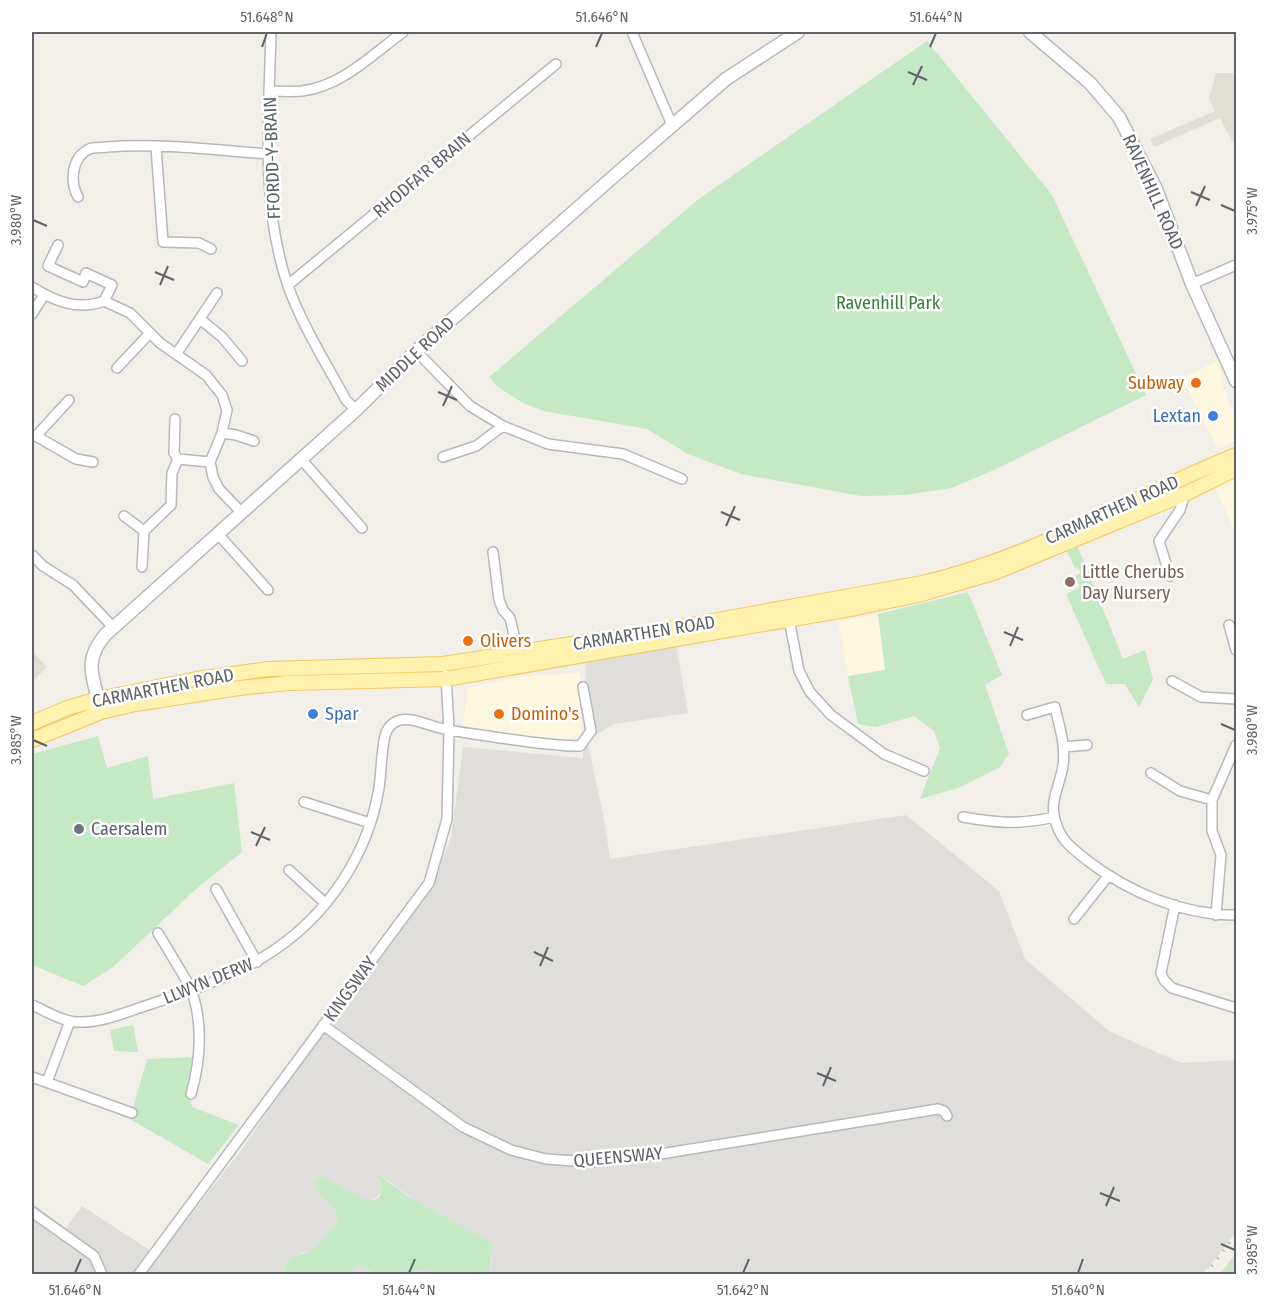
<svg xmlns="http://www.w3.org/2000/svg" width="1268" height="1306" viewBox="0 0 1268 1306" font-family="'Fira Sans Condensed',sans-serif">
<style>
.commercial{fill:#fef7e0}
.industrial{fill:#e0deda}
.education{fill:#e1ded6}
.green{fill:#c5e8c5}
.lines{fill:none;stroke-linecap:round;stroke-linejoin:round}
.street-casing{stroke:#b5b8bc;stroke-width:12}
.secondary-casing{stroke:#b6babf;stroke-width:15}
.primary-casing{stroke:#f2c960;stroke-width:16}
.street{stroke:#fff;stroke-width:9}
.secondary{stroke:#fff;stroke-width:12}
.primary{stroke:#fff2af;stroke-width:14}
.rail{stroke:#b6b7b8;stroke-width:3;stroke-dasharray:1.5 8;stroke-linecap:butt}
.ticks{fill:none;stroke:#5f6368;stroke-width:2}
.food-dot{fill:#e8710a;stroke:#fff;stroke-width:2}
.shop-dot{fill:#3f7fe0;stroke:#fff;stroke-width:2}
.education-dot{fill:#8d6e63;stroke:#fff;stroke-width:2}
.worship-dot{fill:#6b7280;stroke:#fff;stroke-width:2}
.labels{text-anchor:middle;stroke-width:5;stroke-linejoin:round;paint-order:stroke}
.street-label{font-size:18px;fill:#5f6368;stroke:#fff}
.park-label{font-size:18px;fill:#348238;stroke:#fff}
.food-label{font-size:18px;fill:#c56008;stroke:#fff;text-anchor:start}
.shop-label{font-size:18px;fill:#366cbe;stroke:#fff;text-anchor:end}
.education-label{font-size:18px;fill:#785e54;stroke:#fff;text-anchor:start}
.worship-label{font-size:18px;fill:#5b616d;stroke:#fff;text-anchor:start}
.neatline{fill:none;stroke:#5f6368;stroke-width:2}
.ticks-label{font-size:15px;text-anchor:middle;fill:#5f6368}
</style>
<rect width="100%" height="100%" fill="#f1efe8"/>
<!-- commercial -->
<path class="commercial" d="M1219 360 1223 387 1228 402 1236 413V440L1218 449 1182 378Z
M1236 476V534L1214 485Z
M878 614 885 671 848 676 838 622Z
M580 673 581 734 558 742 462 728 468 688 524 676Z"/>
<!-- industrial -->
<path class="industrial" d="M676 645 688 713 614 724 587 740 604 819 610 859 906 815 999 891 1025 959 1109 1031 1181 1063 1236 1060V1231L1208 1269 1201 1274H777L761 1272V1274H494L489 1273 492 1257 379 1174 381 1191 377 1197 371 1200 353 1195 325 1178 314 1186 333 1205 337 1213 338 1221 312 1250 301 1253 284 1272 286 1274H32V1203L66 1228 82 1206 159 1256 242 1149 337 1012 430 888 451 838 463 747 583 758 586 662Z
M359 1265 364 1266 375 1274H350L356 1266Z
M419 1269H425L441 1274H399Z"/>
<!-- education -->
<path class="education" d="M1216 73H1236V148L1220 118 1154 147 1150 139 1215 111 1209 98Z
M32 651 47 667 32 682Z"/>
<!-- green -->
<path class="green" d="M927 41 1052 195 1146 395 998 468 952 488 905 495 861 496 741 474 688 454 647 429 544 411 523 403 498 387 489 377 700 198Z
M1078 547 1123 659 1145 650 1153 679 1139 707 1125 684H1106L1066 594 1080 587 1075 576 1081 573 1078 567 1075 568 1067 552Z
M968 592 1002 675 985 685 1009 754 1000 767 958 788 920 799 940 748 934 731 914 716 876 727 858 724 848 676 885 670 878 614Z
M98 736 107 768 148 756 153 799 234 783 242 852 195 890 112 968 83 986 32 965V754Z
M133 1025 138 1052 114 1051 110 1030Z
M198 1057 190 1098 192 1107 239 1125 208 1164 130 1119 147 1059Z
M378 1174 409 1197 493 1243 489 1273 494 1274H441L425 1269 399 1274H375L364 1266 359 1265 356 1266 350 1274H286L284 1265 291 1258 312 1250 338 1221C336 1200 318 1200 314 1183L316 1178C319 1178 322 1177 325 1178 340 1183 394 1227 378 1174Z
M1236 1253V1274H1220Z"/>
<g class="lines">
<defs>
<path id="street" d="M271 32C269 115 260 205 288 286 302 325 326 363 346 400L356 410
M632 32 672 125
M269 91C280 91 292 92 302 91 342 86 373 54 403 32
M156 147 163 242 199 243 211 249
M78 197C70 182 71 158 89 149 94 147 102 148 107 147 161 143 215 150 269 154
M58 245 48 266 83 282 86 273 112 285 104 301
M1192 284 1236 265
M288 285 556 64
M32 287C54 301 78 311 104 301L130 313 160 343 206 375 222 395 227 410 222 433 210 462 213 477 219 489 242 513
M32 314 44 295
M200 319 222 337 242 361
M416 351 470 406 503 426 548 444 623 454 682 479
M177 353 217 293
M117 368 150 333
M175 419 174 453 178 459
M222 433 236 435 254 441
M32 436H36L76 459 93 462
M36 436 69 400
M443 457 476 446 503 426
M178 459 210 462
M301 459 362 528
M124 516 144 531
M218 534 268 590
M493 552 499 600 503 610 510 618 518 652
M32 555 43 566 73 585 113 627
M142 567 144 531 171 505 172 473 178 459
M1170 576 1159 541 1180 510 1185 494
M789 619 799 671 810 692 831 715 884 754 924 771
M1229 625 1236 650
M1172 681 1201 697 1236 699
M1027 715 1055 707C1059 726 1066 745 1063 765 1061 782 1051 798 1054 815 1058 838 1070 847 1088 861 1130 893 1183 915 1236 915
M1064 747 1087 745
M1151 773 1180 791 1212 800
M304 802 370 823
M963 817C997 823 1020 825 1054 817
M289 870 325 903
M216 889 257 962
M1175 905 1161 973 1164 980 1172 988 1236 1008
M1216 915 1221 855 1212 831V800L1236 745
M1074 919 1108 876
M158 933 188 983C204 1016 201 1060 191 1094
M32 1005C46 1011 63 1022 78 1022 102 1023 126 1012 148 1005 230 978 296 954 345 877 362 850 374 819 379 788 381 775 381 761 383 748 384 737 386 726 397 721 408 716 425 724 436 727 455 732 475 734 494 737 523 741 551 746 580 746L591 731 583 687
M323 1025 463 1127 511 1150 546 1159 589 1162 642 1157 938 1109 944 1111 947 1116
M32 1077 132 1113
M47 1082 70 1021
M32 1212 94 1256 102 1274
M139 1274 429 883 447 819 449 730 446 675"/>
<path id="secondary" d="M1030 32 1090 83 1119 117 1156 189 1192 284 1236 381
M100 707C93 677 83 661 105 635L356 410 416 351 614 176 726 79 798 32"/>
<path id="primary" d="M32 723 67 708 98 699 197 679 268 669 443 664 656 631 922 583C1033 558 1132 497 1236 455
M32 740 101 712 135 704 239 688 289 683 446 679 856 608 918 595 996 572 1185 494 1236 469"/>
</defs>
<!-- street casing -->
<use href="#street" class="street-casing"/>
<!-- secondary casing -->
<use href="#secondary" class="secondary-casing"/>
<!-- primary casing -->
<use href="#primary" class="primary-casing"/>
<!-- street -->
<use href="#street" class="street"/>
<!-- secondary -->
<use href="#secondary" class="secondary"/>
<!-- primary -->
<use href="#primary" class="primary"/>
<!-- rail -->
<path class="rail" d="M1206 1274 1236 1234"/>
</g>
<!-- ticks -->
<path class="ticks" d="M262 47 267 33M596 47 602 33M930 47 936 33M908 72 927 80M913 85 922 66M1191 192 1210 200M1221 205 1235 211M1196 206 1205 186M33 220 47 226M155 272 174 280M160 285 168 266M438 392 457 400M443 406 452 386M721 512 740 520M726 526 735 506M1004 632 1023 640M1010 646 1018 627M1221 724 1235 730M33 740 47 746M251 832 270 840M256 846 265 827M534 952 553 961M540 966 548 947M817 1073 836 1081M823 1086 831 1067M1100 1193 1120 1201M1106 1206 1114 1187M1221 1244 1235 1250M75 1273 81 1259M409 1273 415 1259M743 1273 749 1259M1078 1273 1083 1259"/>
<!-- markers -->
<g class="food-dot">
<circle cx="1196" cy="383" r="6"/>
<circle cx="468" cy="641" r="6"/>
<circle cx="499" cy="714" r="6"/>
</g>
<g class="shop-dot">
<circle cx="1213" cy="416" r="6"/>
<circle cx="313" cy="714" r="6"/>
</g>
<circle class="education-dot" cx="1070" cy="582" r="6"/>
<circle class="worship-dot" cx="79" cy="829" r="6"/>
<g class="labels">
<!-- street labels -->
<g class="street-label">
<text transform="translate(272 158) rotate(-92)" y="6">FFORDD-Y-BRAIN</text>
<text transform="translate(422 175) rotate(-40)" y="6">RHODFA'R BRAIN</text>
<text transform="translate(1153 192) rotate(66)" y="6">RAVENHILL ROAD</text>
<text transform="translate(415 354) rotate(-43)" y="6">MIDDLE ROAD</text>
<text transform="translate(1112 510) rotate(-24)" y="6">CARMARTHEN ROAD</text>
<text transform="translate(644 633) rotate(-9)" y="6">CARMARTHEN ROAD</text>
<text transform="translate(163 688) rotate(-11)" y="6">CARMARTHEN ROAD</text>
<text transform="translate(208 981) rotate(-22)" y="6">LLWYN DERW</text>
<text transform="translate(350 989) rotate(-54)" y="6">KINGSWAY</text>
<text transform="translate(618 1157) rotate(-5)" y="6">QUEENSWAY</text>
</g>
<!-- park labels -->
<g class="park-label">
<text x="888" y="309">Ravenhill Park</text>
</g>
<!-- food labels -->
<g class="food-label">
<text x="1184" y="389" text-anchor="end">Subway</text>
<text x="480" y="647">Olivers</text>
<text x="511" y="720">Domino's</text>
</g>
<!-- shop labels -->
<g class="shop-label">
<text x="1201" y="422">Lextan</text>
<text x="325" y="720" text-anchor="start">Spar</text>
</g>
<!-- education labels -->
<g class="education-label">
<text x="1082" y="578">Little Cherubs<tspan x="1082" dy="21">Day Nursery</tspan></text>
</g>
<!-- worship labels -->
<g class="worship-label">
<text x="91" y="835">Caersalem</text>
</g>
</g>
<!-- border -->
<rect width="1268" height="1306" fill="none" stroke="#ffffff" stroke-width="66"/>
<rect x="33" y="33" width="1202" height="1240" class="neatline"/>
<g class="ticks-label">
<text x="267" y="22">51.648°N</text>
<text x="602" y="22">51.646°N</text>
<text x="936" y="22">51.644°N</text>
<text transform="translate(1252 211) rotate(-90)" y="5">3.975°W</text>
<text transform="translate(16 220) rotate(-90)" y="5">3.980°W</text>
<text transform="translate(1252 730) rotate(-90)" y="5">3.980°W</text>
<text transform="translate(16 740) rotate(-90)" y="5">3.985°W</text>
<text transform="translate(1252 1250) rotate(-90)" y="5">3.985°W</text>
<text x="75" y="1295">51.646°N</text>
<text x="409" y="1295">51.644°N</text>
<text x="743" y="1295">51.642°N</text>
<text x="1078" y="1295">51.640°N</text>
</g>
</svg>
